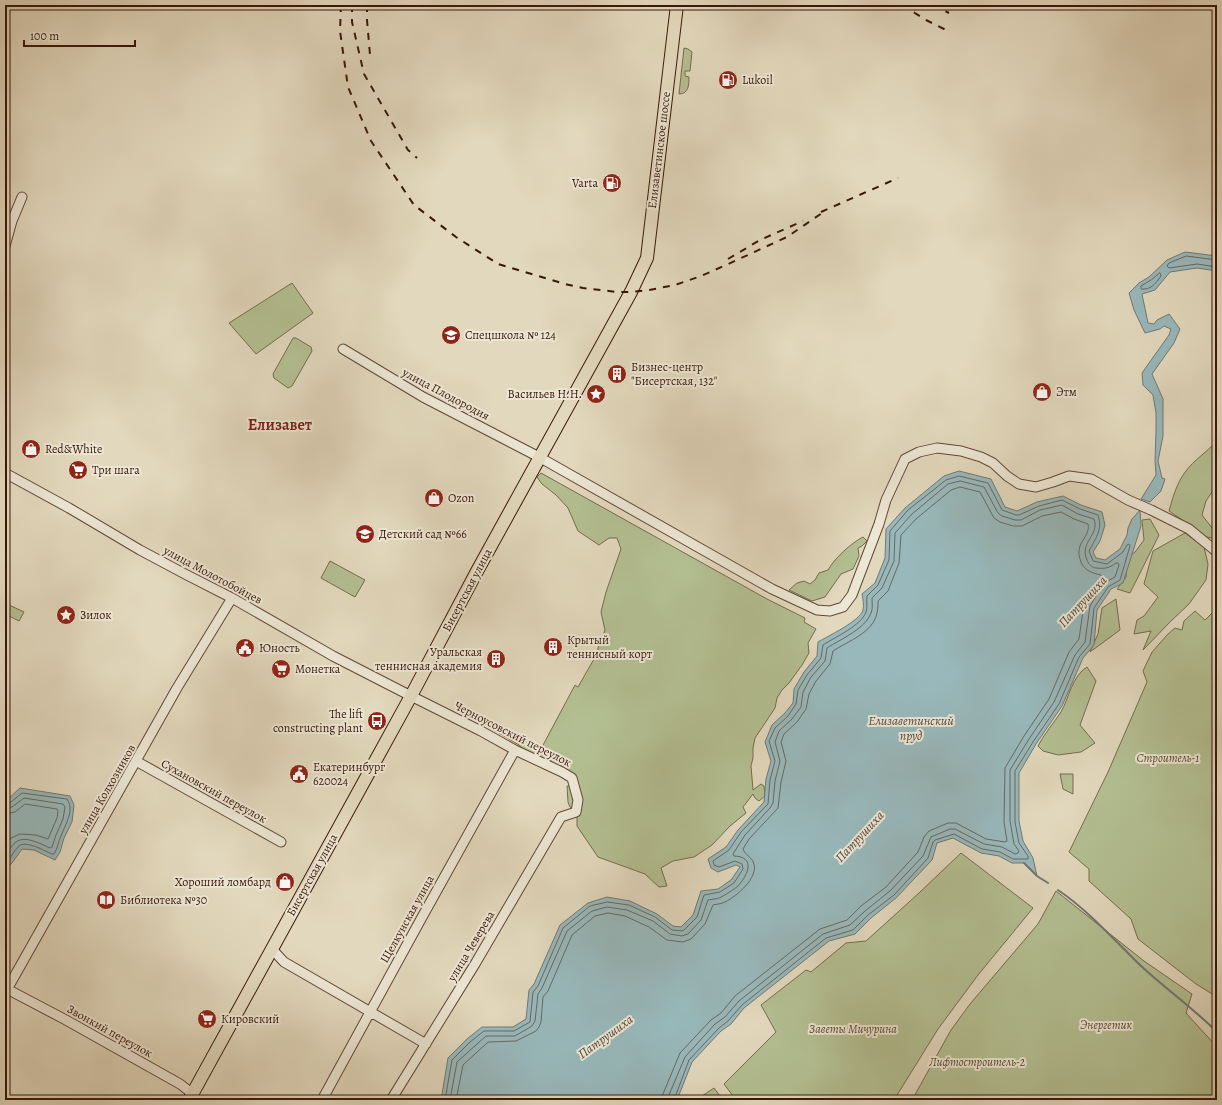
<svg xmlns="http://www.w3.org/2000/svg" width="1222" height="1105" viewBox="0 0 1222 1105" font-family="Alegreya,serif">
<style>
.green{fill:#b3bf92;stroke:#766b4d}
.water{fill:#98b8bb;stroke:#727873}
.lines{fill:none;stroke-linecap:round;stroke-linejoin:round}
.shore{stroke:#686862;stroke-width:1}
.stream{stroke:#727873;stroke-width:2}
.minor-casing{stroke:#634735;stroke-width:11}
.major-casing{stroke:#391708;stroke-width:14}
.minor{stroke:#ece6d4;stroke-width:9}
.major{stroke:#e2d8bd;stroke-width:12}
.rail{stroke:#391708;stroke-width:2;stroke-dasharray:7 7;stroke-linecap:butt}
.labels{text-anchor:middle;stroke-width:4;stroke-linejoin:round;paint-order:stroke}
.poi-label{font-size:12px;fill:#391708;stroke:#ece6d4;text-anchor:start}
.street-label{font-size:12px;fill:#391708;stroke:#ece6d4}
.park-label{font-size:12px;font-style:italic;fill:#5e4931;stroke:#ece6d4}
.water-label{font-size:13px;font-style:italic;fill:#56473e;stroke:#ece6d4}
.district-label{font-size:16px;font-weight:bold;fill:#7a1f14;stroke:#ece6d4}
</style>
<rect width="100%" height="100%" fill="#e2d8bd"/>
<filter id="stains"><feTurbulence type="fractalNoise" baseFrequency=".005" numOctaves="4"/><feColorMatrix values="0 0 0 0 .2 0 0 0 0 .09 0 0 0 0 .02 0 0 0 .5 -.17"/></filter>
<radialGradient id="worn" r=".72"><stop offset=".6" stop-color="#630" stop-opacity="0"/><stop offset="1" stop-color="#630" stop-opacity=".3"/></radialGradient>
<!-- green -->
<path class="green" d="M684 48 688 49 692 52 690 71H685V76L689 77C689 84 689 94 679 94Z
M292 283 313 313 256 354 229 323Z
M293 338H296L311 347 312 351 292 386 288 388 274 378 273 374Z
M1217 441V498L1212 492 1206 501 1202 515 1216 533 1212 538 1201 536 1184 521 1169 511C1173 497 1177 482 1186 471 1193 461 1208 451 1217 441Z
M541 473 767 599 805 618 804 622 816 629 808 643 809 653 802 665 789 683 782 690 777 698 775 708 755 738 753 748V758L751 766 753 790 761 784 764 786 765 796 759 801 755 798 753 794 743 807 746 813 730 826 712 845 694 857 673 861 661 868 667 886 659 887 645 874 598 857 577 826V811L570 807 568 802 567 786 572 787 575 778 563 766 554 761 546 760 523 749 519 745 494 730 498 724 542 747 575 685 578 687 598 652V648L605 630 601 612 606 592 621 549 617 538H609L599 545 578 531 568 508 556 495 542 484 537 477Z
M1150 519 1159 535 1130 593 1117 589 1126 577 1127 558 1135 552 1144 540 1142 520Z
M1185 533 1204 547 1208 564 1206 580 1189 604 1170 622 1143 650 1151 631 1134 634 1137 620 1144 616 1158 597 1144 584 1153 551Z
M863 537 867 541 862 546 858 548 859 556 853 569 841 574 825 597 812 601 789 590 797 583 804 581 810 584 815 580 819 573 828 570C834 559 851 543 863 537Z
M330 561 365 580 355 597 321 578Z
M1116 599 1120 630 1090 652 1098 634 1102 608Z
M5 603 24 612 19 621 5 614Z
M1217 608V997L1196 984 1138 939 1131 919 1089 881V869L1069 852 1108 772 1147 682 1143 671 1152 652 1168 634 1175 628 1182 630 1184 621 1195 611 1205 620Z
M1087 667 1096 681 1080 725 1095 743 1081 752 1058 755 1043 751 1038 746C1044 734 1053 724 1061 712 1069 698 1072 676 1087 667Z
M1060 774H1073V794L1063 789Z
M961 853 1033 908 978 975 938 1029 894 1100H889L883 1096 879 1100H736L724 1084 776 1032 761 1005 806 970 811 972 846 943 866 941 919 893Z
M1056 891 1144 961 1192 994 1186 1013 1217 1047V1100H912L951 1030 970 1004 1038 924Z
M714 1088 723 1100H696Z"/>
<!-- water -->
<path class="water" d="M1185 252 1217 256V271L1197 268 1170 272 1155 290 1142 294 1148 323 1154 324 1157 320 1169 314 1180 329 1174 343 1152 374 1163 399V436L1158 461 1162 478 1165 479 1161 491 1150 502 1141 499 1156 475 1155 461 1156 431V413L1153 395 1143 385 1142 373 1169 335 1171 329 1164 326 1160 329 1145 333 1134 310 1129 293 1139 283 1149 277 1167 260Z
M959 471 991 479 1005 507 1017 511 1037 502 1063 496 1081 505 1102 512 1105 525 1100 541 1093 552 1096 558 1105 560 1120 549 1127 535 1128 528 1132 519 1140 510 1141 526 1123 583 1111 589 1097 610 1094 645 1083 658 1062 706 1036 744 1019 773V821L1023 841 1033 858 1037 876 1025 863H1012L999 856 981 853 953 838 937 843 932 860 896 898 871 918 855 934 829 941 744 1008 731 1024 721 1031 692 1062 677 1100H441L448 1058 467 1039 482 1027H513L526 1019 529 990 534 984 560 925 588 903 607 897 630 901 657 914 673 926 681 927 693 915 701 891 718 889 731 880 740 867 736 865 718 872 711 868 708 859 726 847 738 830 764 802 766 779 771 761 765 742 772 725 785 713 793 703 794 689 804 672 817 656 818 642C828 636 860 621 863 610 864 606 863 599 862 594L875 583 885 558 886 529 905 508 944 476Z
M20 788 70 796 74 805 72 822 64 838 60 852 55 860 34 850 22 849 12 863 5 870V799H8Z"/>
<g class="lines">
<!-- shore -->
<path class="shore" d="M1217 260 1186 256 1169 263 1167 266 1169 268 1197 264 1217 267
M1160 273 1161 276C1155 284 1151 290 1141 289V286L1151 280Z
M5 803 11 802 22 793 67 799C75 810 65 825 61 836 58 842 58 848 54 854H52C45 851 26 840 19 846 13 851 11 859 5 864
M5 808 12 807 24 798 63 804 65 807 63 819 56 835 52 847 50 848C41 844 25 835 16 842 11 845 8 853 5 858
M5 814 15 812 25 804 57 809 58 811 57 818 48 839 36 835 20 834 11 838 5 847
M445 1100 452 1060 470 1042 484 1031H514L530 1022 533 992 538 986 563 928 590 906 607 902 629 905 655 917 672 930 682 931 684 930 697 917 704 895 720 892 734 883 743 869 742 864 735 861 719 867 714 865 713 861 729 850 741 832 768 804 770 780 775 761 769 741 775 728 788 716 796 704 798 690 807 675 821 658 823 645C835 637 861 626 866 612 868 607 866 601 867 596L878 585 889 560 890 531 908 510 946 480 959 476 988 483 1002 510 1016 515H1019L1039 506 1062 500 1080 509 1098 515C1103 530 1095 539 1089 551L1093 561 1107 564 1123 552 1127 545 1129 544 1130 546 1120 580 1108 587 1094 608 1090 644 1079 657 1059 704 1033 742 1015 771V822L1019 843 1028 856V859H1013L1000 852 982 849 954 834 935 840 933 842 928 858 894 895 868 915 853 930 826 938 742 1005 728 1021 719 1028 689 1060 674 1100
M450 1100 457 1062 486 1036H515L532 1026 535 1021 538 994 542 988 567 931 592 911 607 907 627 910 653 921 670 934 682 936 688 934 701 920 708 900C713 899 719 899 723 896 728 893 735 889 739 885 748 874 756 857 734 856L733 854 745 835 770 808 773 803 775 781 780 761 775 742 779 731 792 719 801 707 803 692 811 677 825 661 827 648C841 639 865 629 871 613 873 609 872 603 872 598L882 588 894 561 895 533 912 514 948 484 960 481 984 487 998 513 1002 516 1015 520H1021L1040 510 1062 505 1078 514 1094 519C1100 535 1079 542 1087 560 1089 565 1091 567 1096 568 1105 569 1109 568 1116 563H1118L1119 565 1115 577 1104 583 1090 606 1085 642 1075 655 1054 702 1029 739 1010 770V821L1014 844 1019 851 1018 853 1015 854 1002 847 984 844 955 829H950L931 837 923 856 890 891 865 911 850 925 823 934 739 1001 725 1017 715 1024 685 1057 669 1095 668 1100
M456 1100 463 1065 488 1042 516 1041 536 1031 539 1027 541 1022 543 997 548 991 572 935 595 916 608 913 625 916 649 927 667 940 683 942 691 939 705 924 713 905C717 904 721 904 725 902 737 896 758 878 754 864 752 857 745 855 743 849L749 839 778 808 781 782 786 761 781 742 784 734 797 722 806 709 809 694 816 681 830 664 833 651C848 641 873 633 877 613 878 609 878 605 878 601L888 591 899 563 901 535 916 519 951 490 960 487 980 492 994 518 1000 522 1013 526H1022L1042 516 1061 512 1074 519 1088 524C1091 538 1073 542 1081 562 1085 571 1092 573 1101 575L1102 577 1084 604 1079 639 1069 652 1049 699 1024 736 1005 768 1004 822 1007 841 1005 842 986 839 956 823H948L929 831 924 837 918 852 886 887 861 906 847 920 820 929 735 996 721 1013 711 1020 680 1053 663 1094 662 1100"/>
<!-- stream -->
<path class="stream" d="M1024 863 1037 876 1048 883
M1058 890C1089 911 1114 940 1141 966 1166 989 1193 1008 1217 1032"/>
<defs>
<path id="minor" d="M5 246 12 221 22 197
M343 349 423 397 539 457 772 589 817 610 830 611 843 607 852 595 879 524 886 500 905 459 919 452 937 448 961 451 981 457 993 463 1007 476 1019 484 1036 487 1053 482 1069 476 1091 479 1128 500 1151 510 1189 529 1217 552
M5 473 69 508 140 550 185 574 232 598 333 656 411 696 481 731 515 750 562 772 572 778 578 800 576 812 561 817 475 964 391 1100
M136 761 281 842
M272 949 284 962 426 1044
M7 989 66 1020 180 1084 193 1094 195 1099
M5 993 177 688 232 598
M322 1100 421 919 515 750"/>
<path id="major" d="M189 1100 411 696 476 573 631 292 647 258 677 5"/>
</defs>
<!-- minor casing -->
<use href="#minor" class="minor-casing"/>
<!-- major casing -->
<use href="#major" class="major-casing"/>
<!-- minor -->
<use href="#minor" class="minor"/>
<!-- major -->
<use href="#major" class="major"/>
<!-- rail -->
<path class="rail" d="M341 5 340 31 348 87 371 141 414 205 456 237 498 264 565 284 583 288 617 292H631L649 290 675 285 701 276 726 265 787 237 825 211
M352 5V22L364 74 408 150 417 158
M367 5V20L370 55
M902 5 926 20 946 30
M933 5 949 13
M821 212 898 178
M728 259 760 240 803 221"/>
</g>
<!-- icons -->
<defs>
<symbol id="fuel-disc" viewBox="-11 -11 22 22"><circle r="9.5" fill="#8f2418" stroke="#ece6d4"/><path d="M-5.5-6h7V0h2V4h1.3V-2.5L3-4.5l.8-.8L6-3V5H2.5V1h-1V6h-7ZM-4.2-4.7v3.2H.2V-4.7Z" fill="#fff"/></symbol>
<symbol id="school-disc" viewBox="-11 -11 22 22"><circle r="9.5" fill="#8f2418" stroke="#ece6d4"/><path d="M0-5L7-2L0 1L-7-2ZM-4 1L0 2.5L4 1V4Q0 6-4 4Z" fill="#fff"/></symbol>
<symbol id="building-disc" viewBox="-11 -11 22 22"><circle r="9.5" fill="#8f2418" stroke="#ece6d4"/><path d="M-4-6H4V6H1V3H-1V6H-4ZM-2.5-4.3h1.7v1.8h-1.7ZM.8-4.3h1.7v1.8H.8ZM-2.5-1h1.7V.8h-1.7ZM.8-1h1.7V.8H.8Z" fill="#fff"/></symbol>
<symbol id="shop-disc" viewBox="-11 -11 22 22"><circle r="9.5" fill="#8f2418" stroke="#ece6d4"/><path d="M-5-2.5h2.3a2.7 3.5 0 0 1 5.4 0H5L5.5 6h-11ZM-1.5-2.5h3a1.5 2.3 0 0 0-3 0Z" fill="#fff"/></symbol>
<symbol id="sight-disc" viewBox="-11 -11 22 22"><circle r="9.5" fill="#8f2418" stroke="#ece6d4"/><path d="M0-6L1.8-2.2L6-1.7L2.9 1.2L3.7 5.4L0 3.3L-3.7 5.4L-2.9 1.2L-6-1.7L-1.8-2.2Z" fill="#fff"/></symbol>
<symbol id="supermarket-disc" viewBox="-11 -11 22 22"><circle r="9.5" fill="#8f2418" stroke="#ece6d4"/><path d="M-6-5.5h2.5l.6 2H6L4.5 2H-2.5L-4.4-4H-6ZM-1.5 3.2a1.3 1.3 0 1 0 .1 0ZM3 3.2a1.3 1.3 0 1 0 .1 0Z" fill="#fff"/></symbol>
<symbol id="civic-disc" viewBox="-11 -11 22 22"><circle r="9.5" fill="#8f2418" stroke="#ece6d4"/><path d="M-.6-6.5H3V-4.5H.6V-3L4-1V1h2V6H-6V1h2V-1L-.6-3ZM-1.2 2.5V6h2.4V2.5Z" fill="#fff"/></symbol>
<symbol id="bus-disc" viewBox="-11 -11 22 22"><circle r="9.5" fill="#8f2418" stroke="#ece6d4"/><path d="M-5-6H5V4H4V6H2V4H-2V6H-4V4H-5ZM-3.5-4V0h7V-4ZM-3.5 1.2v1.5H-2V1.2ZM2 1.2v1.5H3.5V1.2Z" fill="#fff"/></symbol>
<symbol id="library-disc" viewBox="-11 -11 22 22"><circle r="9.5" fill="#8f2418" stroke="#ece6d4"/><path d="M-6-4Q-3-5.5-.7-3.5V5Q-3 3-6 4ZM6-4Q3-5.5 .7-3.5V5Q3 3 6 4Z" fill="#fff"/></symbol>
</defs>
<g fill-rule="evenodd">
<use href="#fuel-disc" x="717" y="69" width="22" height="22"/>
<use href="#fuel-disc" x="601" y="172" width="22" height="22"/>
<use href="#school-disc" x="440" y="324" width="22" height="22"/>
<use href="#building-disc" x="606" y="363" width="22" height="22"/>
<use href="#shop-disc" x="1031" y="381" width="22" height="22"/>
<use href="#sight-disc" x="585" y="383" width="22" height="22"/>
<use href="#shop-disc" x="20" y="438" width="22" height="22"/>
<use href="#supermarket-disc" x="67" y="459" width="22" height="22"/>
<use href="#shop-disc" x="423" y="487" width="22" height="22"/>
<use href="#school-disc" x="354" y="523" width="22" height="22"/>
<use href="#sight-disc" x="55" y="604" width="22" height="22"/>
<use href="#building-disc" x="542" y="636" width="22" height="22"/>
<use href="#civic-disc" x="234" y="637" width="22" height="22"/>
<use href="#building-disc" x="485" y="648" width="22" height="22"/>
<use href="#supermarket-disc" x="270" y="658" width="22" height="22"/>
<use href="#bus-disc" x="366" y="710" width="22" height="22"/>
<use href="#civic-disc" x="288" y="763" width="22" height="22"/>
<use href="#shop-disc" x="274" y="871" width="22" height="22"/>
<use href="#library-disc" x="95" y="889" width="22" height="22"/>
<use href="#supermarket-disc" x="196" y="1008" width="22" height="22"/>
</g>
<g class="labels">
<!-- poi labels -->
<g class="poi-label">
<text x="742" y="84">Lukoil</text>
<text x="598" y="187" text-anchor="end">Varta</text>
<text x="465" y="339">Спецшкола № 124</text>
<text x="631" y="371">Бизнес-центр<tspan x="631" dy="14">"Бисертская, 132"</tspan></text>
<text x="1056" y="396">Этм</text>
<text x="582" y="398" text-anchor="end">Васильев Н.Н.</text>
<text x="45" y="453">Red&amp;White</text>
<text x="92" y="474">Три шага</text>
<text x="448" y="502">Ozon</text>
<text x="379" y="538">Детский сад №66</text>
<text x="80" y="619">Зилок</text>
<text x="567" y="644">Крытый<tspan x="567" dy="14">теннисный корт</tspan></text>
<text x="259" y="652">Юность</text>
<text x="482" y="656" text-anchor="end">Уральская<tspan x="482" dy="14">теннисная академия</tspan></text>
<text x="295" y="673">Монетка</text>
<text x="363" y="718" text-anchor="end">The lift<tspan x="363" dy="14">constructing plant</tspan></text>
<text x="313" y="771">Екатеринбург<tspan x="313" dy="14">620024</tspan></text>
<text x="271" y="886" text-anchor="end">Хороший ломбард</text>
<text x="120" y="904">Библиотека №30</text>
<text x="221" y="1023">Кировский</text>
</g>
<!-- street labels -->
<g class="street-label">
<text transform="translate(659 150) rotate(-83)" y="4">Елизаветинское шоссе</text>
<text transform="translate(446 394) rotate(28)" y="4">улица Плодородия</text>
<text transform="translate(213 575) rotate(28)" y="4">улица Молотобойцев</text>
<text transform="translate(467 590) rotate(-62)" y="4">Бисертская улица</text>
<text transform="translate(513 734) rotate(27)" y="4">Черноусовский переулок</text>
<text transform="translate(107 789) rotate(-60)" y="4">улица Колхозников</text>
<text transform="translate(214 791) rotate(29)" y="4">Сухановский переулок</text>
<text transform="translate(312 875) rotate(-61)" y="4">Бисертская улица</text>
<text transform="translate(407 919) rotate(-61)" y="4">Щелкунская улица</text>
<text transform="translate(471 946) rotate(-59)" y="4">улица Чеверева</text>
<text transform="translate(110 1031) rotate(29)" y="4">Звонкий переулок</text>
</g>
<!-- park labels -->
<g class="park-label">
<text x="1168" y="762">Строитель-1</text>
<text x="1106" y="1029">Энергетик</text>
<text x="853" y="1033">Заветы Мичурина</text>
<text x="977" y="1066">Лифтостроитель-2</text>
</g>
<!-- water labels -->
<g class="water-label">
<text transform="translate(1082 601) rotate(-47)" y="5">Патрушиха</text>
<text x="911" y="725">Елизаветинский<tspan x="911" dy="15">пруд</tspan></text>
<text transform="translate(859 836) rotate(-47)" y="5">Патрушиха</text>
<text transform="translate(605 1036) rotate(-36)" y="5">Патрушиха</text>
</g>
<!-- district labels -->
<g class="district-label">
<text x="280" y="430">Елизавет</text>
</g>
</g>
<!-- margin -->
<rect width="1222" height="1105" fill="none" stroke="#e2d8bd" stroke-width="20"/>
<rect x="6" y="6" width="1210" height="1093" fill="none" stroke="#391708" stroke-width="2"/>
<rect x="10" y="10" width="1202" height="1085" fill="none" stroke="#391708"/>
<!-- scale -->
<path d="M24 40v6h111v-6" fill="none" stroke="#391708" stroke-width="2"/>
<text x="30" y="40" font-size="12" fill="#391708" stroke="#ece6d4" stroke-width="3" paint-order="stroke">100 m</text>
<rect width="100%" height="100%" filter="url(#stains)"/>
<rect width="100%" height="100%" fill="url(#worn)"/>
</svg>
